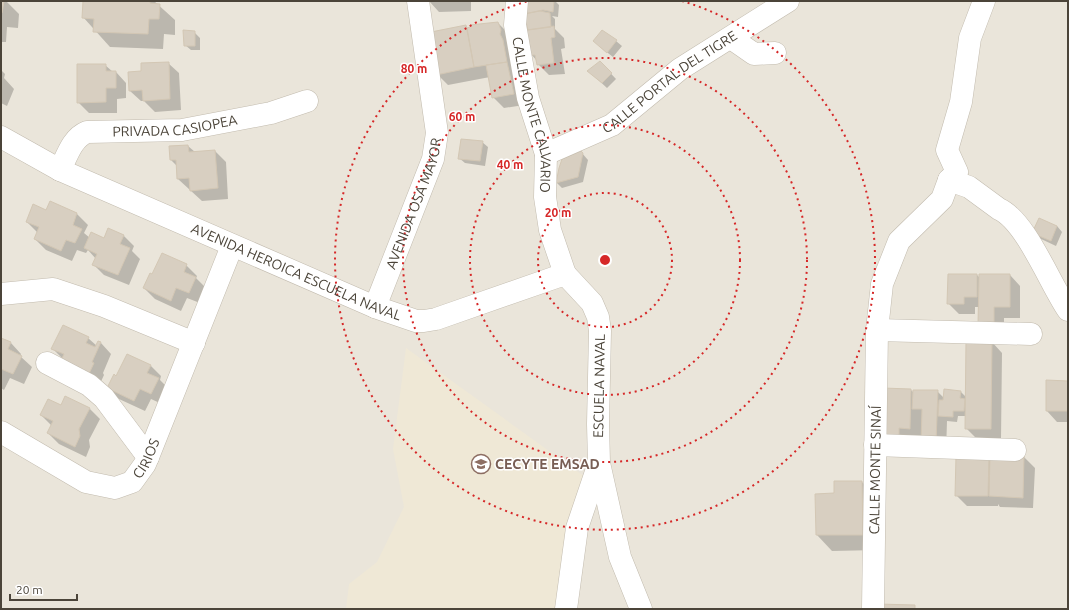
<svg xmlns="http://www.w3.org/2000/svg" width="1069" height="610" viewBox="0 0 1069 610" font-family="Ubuntu,sans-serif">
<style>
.residential{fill:#eae5da}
.education{fill:#efe8d6}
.shadow{fill:#0003}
.building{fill:#d8cfc1;stroke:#d3c7b4}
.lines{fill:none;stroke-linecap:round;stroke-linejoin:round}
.street-casing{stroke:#c2bbae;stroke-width:23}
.street{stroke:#fff;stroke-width:22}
.ring{fill:none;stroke:#d62828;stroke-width:2;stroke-dasharray:2 4}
.labels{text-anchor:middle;stroke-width:3;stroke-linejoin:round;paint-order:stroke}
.street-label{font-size:14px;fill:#4b4439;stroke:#fff}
.education-label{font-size:14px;font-weight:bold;fill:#785e54;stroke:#fff;text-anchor:start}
.centre{fill:#d62828;stroke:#fff;stroke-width:2}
.ring-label{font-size:12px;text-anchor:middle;font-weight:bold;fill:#d62828;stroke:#fff;stroke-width:3;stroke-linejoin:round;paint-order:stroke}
</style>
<rect width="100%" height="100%" fill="#f6f3ec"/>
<!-- residential -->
<path class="residential" d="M1 1H1068V609H1Z"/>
<!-- education -->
<path class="education" d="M406 348 588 479 568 609H346L349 584 377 562 404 507 393 449Z"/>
<!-- shadow -->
<path class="shadow" d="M1 1H6L19 14 18 28 7 27 6 42H1Z
M84 1H154L175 20V35L164 34 163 49 110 47 83 17Z
M429 1H471V11L439 12Z
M526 1H555L559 5 558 17 552 16 555 19V29L564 38 565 48 561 49 565 74 549 75 538 64 537 61 531 54 530 31 525 14Z
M498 23 509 34 524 105 504 108 493 97 490 77 448 85 437 74 466 26 468 29Z
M194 32 200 38V50H191L185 45Z
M616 41 622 46 613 57 599 46Z
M600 62 616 79 607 88 594 76Z
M168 63 179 73 181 110 155 112 144 101H141L130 91 142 72Z
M105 65 113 72H116L126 83V98L117 99V113H89L78 102Z
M1 70 5 74 4 78 14 89 7 106 1 103Z
M482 142 488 147 485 166 465 163 459 158Z
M188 146 195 152 215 151 226 162 228 199 202 201 178 179 177 166 171 160Z
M581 152 588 160 583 182 562 188 557 183 563 159Z
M51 203 77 214 88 225 84 233 90 238 105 239 123 235 134 246 132 251 140 259 129 285 104 275 94 265 96 259 88 250 86 253 77 250 72 261 46 250 35 239 38 233 27 222 47 212Z
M1057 226 1062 232 1056 246 1039 238 1034 233Z
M186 265 197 276 196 278 206 288 200 303 187 298 181 311 155 299 144 288 153 276Z
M977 275 980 278 1010 275 1020 286V318H1004V336L980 307H975V314H959L948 303Z
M88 338 97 346 99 342 101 343 111 354 103 373 104 375 98 388 63 359 53 349Z
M1 339 11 343 21 354 20 356 32 367 24 384 10 378 4 390 1 388Z
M992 342 1002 353 1001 439H977L966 428V416H958L957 422 947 421 946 453 892 451 911 390 914 393 937 391 944 398 961 392 967 398Z
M127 355 151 366 161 376 160 380 169 389 162 404 151 399 145 411 119 399 108 388 117 377Z
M1068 382V422H1057L1047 411Z
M61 406 89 408 100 419 89 440 90 447 86 457 59 444 48 433 52 426 41 415Z
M957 457H1024L1035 468 1033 508 1000 507 998 504V506H967L956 495Z
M862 482 877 498 878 550 832 551 817 535 835 494Z"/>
<!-- building -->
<path class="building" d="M1 1H4L2 13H1Z
M83 1H150V3L160 4 159 19H149L148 34 93 32 94 19 82 18Z
M525 1H554L553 12 543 10 524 14Z
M540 11 550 13 551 27 528 30 524 14Z
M498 22 501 30 500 34 503 40 507 62 474 67 467 28 470 27V25Z
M466 25 474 67 436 75 431 32Z
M554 26 555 37 551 38 554 63 537 65 535 55H530L527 30Z
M183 30 195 31V46H184Z
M602 30 617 40 607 53 593 41Z
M600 61 612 73 602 83 587 71Z
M169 62 170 99 143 101 142 90 129 91 128 72 141 71V63Z
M507 62 514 94 492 98 486 65Z
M77 64H106V71H116V88H106V102L77 103Z
M461 139 483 141 480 161 458 159Z
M188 145 189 152 215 150 218 188 190 191 189 178 177 179 176 160H170L169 146Z
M581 151 583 153 578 177 556 183 559 168 562 159Z
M50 201 77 213 73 225 82 229 75 243 66 240 61 251 34 239 39 227 26 222 33 204 46 210Z
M1039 218 1057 226 1051 241 1032 233Z
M108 228 124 235 120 244 130 248 118 275 92 265 97 254 84 248 91 232 104 238Z
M162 253 187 264 184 272 196 277 189 293 176 288 171 301 143 288 150 273 152 274Z
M948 274H977V297H964V304H947Z
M979 274H1010V307H994V325H978Z
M63 325 89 337 86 343 95 347 98 341 101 342 92 362 94 363 87 378 59 365 64 354 51 349Z
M1 338 11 342 8 349 22 356 13 374 1 369Z
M966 341H992L991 429H965Z
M127 354 151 365 147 373 159 378 151 394 140 389 134 401 107 388 114 374 116 376Z
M1046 380 1068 381V411H1046Z
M882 388 911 389 910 429 899 428V441H880Z
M944 389 961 391 960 398 965 399 964 411H953V417L938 416 939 400H943Z
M913 390H938L936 443H921L922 409H912Z
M65 396 90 408 79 429 80 436 75 447 47 433 53 421 40 415 48 399 61 405Z
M990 455 1024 456 1023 498 989 496Z
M956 456 989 457 988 496H955Z
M834 481H862L863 535H816L815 494 834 493Z
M877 604 915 605V609H877Z"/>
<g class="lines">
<defs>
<g id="street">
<path id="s1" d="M517 1 515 25 528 98 546 154 545 197 550 230 565 274"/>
<path d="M731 38 754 54 775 53"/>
<path id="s2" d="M1 137 60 170 375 307 416 321H424L436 319 565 274 592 303 598 317 600 331 598 424 599 463 620 557 641 609"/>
<path id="s3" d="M546 154 612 125 680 69 788 1"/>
<path id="s4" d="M60 170C67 156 72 138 87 132L182 130 271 113 307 101"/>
<path d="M949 180 969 187 999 209C1026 221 1050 284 1068 310"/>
<path d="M1 294 53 289 104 306 194 343"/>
<path id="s5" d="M375 307 433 159 437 133 418 1"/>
<path d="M877 330 1031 334"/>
<path d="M47 363 89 385 104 398 148 457"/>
<path id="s6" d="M1 432 86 482 115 488 132 482 145 464 148 457 232 246"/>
<path d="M875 445 1015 450"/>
<path d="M566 609 577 528 599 463"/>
<path id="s7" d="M873 609 877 330 882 284 899 241 942 199 949 180 957 172 947 150 961 102 970 38 984 1"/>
</g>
</defs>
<!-- street casing -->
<use href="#street" class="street-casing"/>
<!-- street -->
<use href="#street" class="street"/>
</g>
<!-- distance rings -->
<g class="ring">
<circle cx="605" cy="260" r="67"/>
<circle cx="605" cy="260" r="135"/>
<circle cx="605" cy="260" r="202"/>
<path d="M682 1A270 270 0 1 1 528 1"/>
</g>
<!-- icons -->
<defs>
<symbol id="school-ring" viewBox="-11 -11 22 22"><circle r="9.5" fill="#fff" stroke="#8d6e63" stroke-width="1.5"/><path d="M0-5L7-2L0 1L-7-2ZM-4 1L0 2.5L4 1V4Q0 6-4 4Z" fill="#8d6e63"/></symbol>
</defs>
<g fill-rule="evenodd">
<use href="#school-ring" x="470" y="453" width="22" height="22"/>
</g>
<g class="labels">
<!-- street labels -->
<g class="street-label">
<text dy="5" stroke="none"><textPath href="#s3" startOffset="144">CALLE PORTAL DEL TIGRE</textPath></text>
<text dy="5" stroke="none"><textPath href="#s1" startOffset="116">CALLE MONTE CALVARIO</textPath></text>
<text dy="5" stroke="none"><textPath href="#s4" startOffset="136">PRIVADA CASIOPEA</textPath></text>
<text dy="5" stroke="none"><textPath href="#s5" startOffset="111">AVENIDA OSA MAYOR</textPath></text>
<text dy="5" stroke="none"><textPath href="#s2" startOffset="325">AVENIDA HEROICA ESCUELA NAVAL</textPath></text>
<text transform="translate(599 386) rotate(-89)" y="5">ESCUELA NAVAL</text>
<text dy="5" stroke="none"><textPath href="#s6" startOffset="174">CIRIOS</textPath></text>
<text dy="5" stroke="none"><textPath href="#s7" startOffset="139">CALLE MONTE SINAÍ</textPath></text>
</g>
<!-- education labels -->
<g class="education-label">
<text x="495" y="469">CECYTE EMSAD</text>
</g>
</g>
<circle cx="605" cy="260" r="6" class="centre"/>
<g class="ring-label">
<text x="414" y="73">80 m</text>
<text x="462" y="121">60 m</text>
<text x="510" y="169">40 m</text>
<text x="558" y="217">20 m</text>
</g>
<!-- border -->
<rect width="1069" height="610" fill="none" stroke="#4b4439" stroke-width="4"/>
<!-- scale -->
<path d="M10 594v6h67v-6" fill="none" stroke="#4b4439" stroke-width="2"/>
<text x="16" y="594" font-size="12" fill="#4b4439" stroke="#ffffff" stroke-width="3" paint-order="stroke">20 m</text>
</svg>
